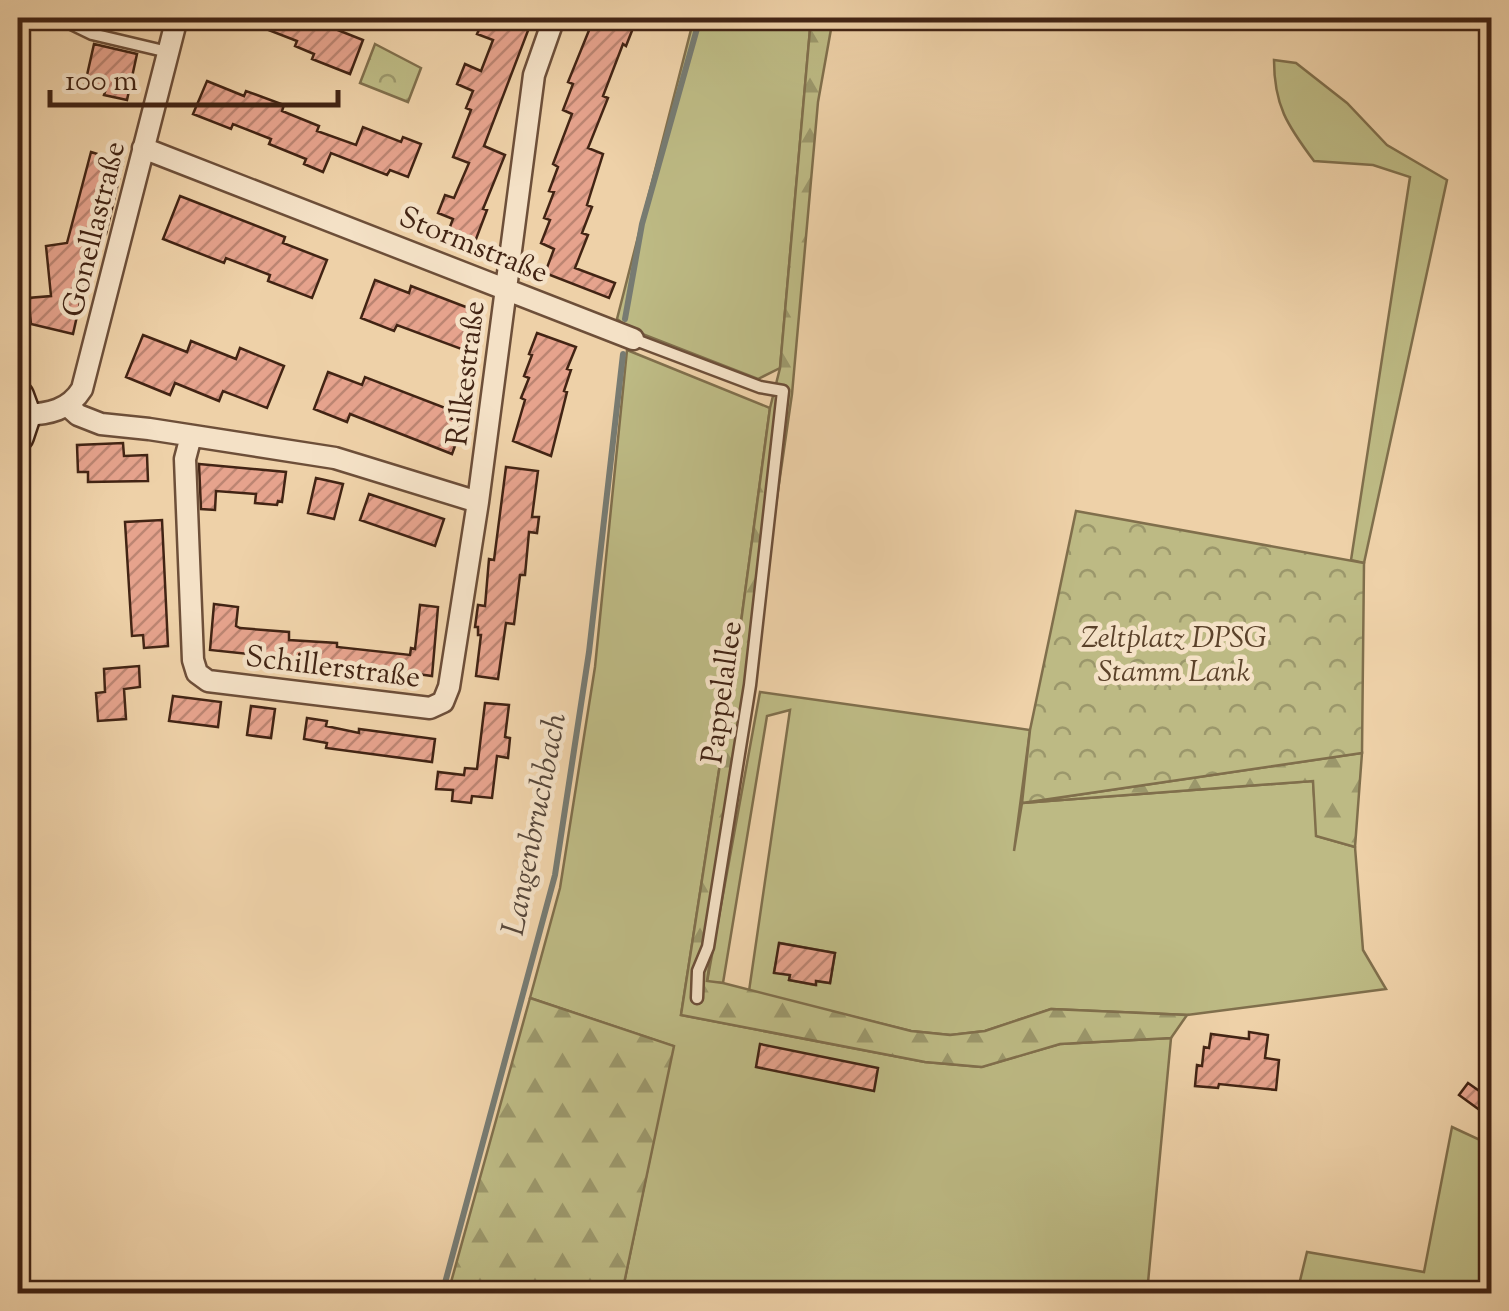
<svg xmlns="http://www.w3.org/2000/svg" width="1509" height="1311" viewBox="0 0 1509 1311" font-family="'Sorts Mill Goudy',serif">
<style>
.grass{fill:#bdba84;stroke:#806f4c;stroke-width:2.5;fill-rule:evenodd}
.forest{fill:url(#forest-firs);stroke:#806f4c;stroke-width:2.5}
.park{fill:url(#park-crowns);stroke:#806f4c;stroke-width:2.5}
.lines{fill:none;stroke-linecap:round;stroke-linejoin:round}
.stream{stroke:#777b72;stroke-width:6}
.building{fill:url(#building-hatch);stroke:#422414;stroke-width:2.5}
.lane-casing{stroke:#6d4f39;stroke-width:15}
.street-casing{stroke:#6d4f39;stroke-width:25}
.secondary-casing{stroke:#422414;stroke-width:35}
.lane{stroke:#f4e1c6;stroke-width:10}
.street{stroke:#f4e1c6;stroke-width:20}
.secondary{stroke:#f4e1c6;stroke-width:30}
.labels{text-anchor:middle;stroke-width:9;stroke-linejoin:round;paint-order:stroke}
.street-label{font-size:30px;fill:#422414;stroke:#f4e1c6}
.park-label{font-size:30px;font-style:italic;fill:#5b422a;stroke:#f4e1c6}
.water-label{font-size:32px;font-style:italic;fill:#58483b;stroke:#f4e1c6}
</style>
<defs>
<pattern id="forest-firs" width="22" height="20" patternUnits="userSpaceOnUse" patternTransform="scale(2.5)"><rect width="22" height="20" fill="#bdba84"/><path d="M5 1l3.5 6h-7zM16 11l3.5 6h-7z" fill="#9b976b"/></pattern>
<pattern id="park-crowns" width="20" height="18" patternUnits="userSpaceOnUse" patternTransform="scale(2.5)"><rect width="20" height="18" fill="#bdba84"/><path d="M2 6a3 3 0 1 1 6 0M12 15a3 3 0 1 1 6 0" fill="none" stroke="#9b976b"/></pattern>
<pattern id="building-hatch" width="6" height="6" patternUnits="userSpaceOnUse" patternTransform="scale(2.5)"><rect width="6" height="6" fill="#e6a38d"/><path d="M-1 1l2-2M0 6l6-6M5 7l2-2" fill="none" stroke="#bc8572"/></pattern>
</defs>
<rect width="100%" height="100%" fill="#eed1a8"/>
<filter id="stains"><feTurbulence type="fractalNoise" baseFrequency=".002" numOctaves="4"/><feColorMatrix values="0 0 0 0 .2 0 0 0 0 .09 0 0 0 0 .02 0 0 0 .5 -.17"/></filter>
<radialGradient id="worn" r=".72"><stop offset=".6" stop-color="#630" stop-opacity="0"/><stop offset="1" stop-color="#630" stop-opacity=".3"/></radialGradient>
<!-- grass -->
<path class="grass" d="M694 18H811L780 368 758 379 632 330 617 319Z
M1274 60 1296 63 1347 103 1387 145 1447 180 1364 563 1351 560 1410 177 1373 165 1314 161C1287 125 1274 105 1274 60Z
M627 350 770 408 734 674 681 1015 925 1062 981 1067 1060 1044 1171 1038 1147 1293H622L673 1046 530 998 560 888 595 667Z
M760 692 1030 730 1014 851 1022 803 1313 781 1317 836 1355 847 1363 950 1386 989 1187 1015 1051 1009 985 1031 951 1035 911 1031 749 991 790 710 767 716 723 983 707 982ZM780 943 835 953 830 983 816 981 815 985 789 980 790 975 774 972Z
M1452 1127 1491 1145V1293H1297L1307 1252 1424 1272Z"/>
<!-- forest -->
<path class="forest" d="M811 18H833L818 102 792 394 707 981 723 983 911 1031 950 1035 985 1031 1051 1009 1187 1015 1171 1038 1060 1044 982 1067 925 1062 681 1015 734 674 770 408 780 368Z
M1362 753 1355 847 1316 836 1313 781 1022 803Z
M530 998 674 1046 622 1293H448Z"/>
<!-- park -->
<path class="park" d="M375 44 421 68 408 102 360 83Z
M1076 511 1364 563 1362 753 1022 803 1030 730Z"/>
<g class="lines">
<!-- stream -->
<path class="stream" d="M625 319 642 224 700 18
M442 1294 555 875 589 652 623 354"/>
</g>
<!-- building -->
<path class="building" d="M484 18H504L529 28 484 146 505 155 483 209 487 210 473 247 446 237 453 219 438 213 445 195 454 198 469 163 453 157 471 110 466 108 473 91 457 84 465 64 481 71 493 40 477 34Z
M594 18H637L626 46 623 44 603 96 608 98 588 148 603 154 587 205 592 207 582 233 588 235 575 268 615 283 609 298 545 273 554 249 541 243 550 220 544 218 554 192 549 191 558 167 553 164 572 114 563 110 573 84 568 82Z
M240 19 328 18 325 25 363 40 350 74 312 59 314 54 295 46 297 41Z
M94 44 137 54 127 100 104 95 105 92 85 84Z
M207 81 244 96 246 91 284 105 282 111 319 126 317 131 356 145 363 127 401 142 403 137 421 144 408 177 390 170 387 175 331 153 323 172 304 164 306 159 269 144 271 139 233 124 231 129 193 114Z
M91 152 123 162 106 234 96 231 73 334 31 324 28 298 51 296 46 246 67 243Z
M180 196 285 237 283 243 327 260 312 298 268 281 270 275 226 258 224 263 163 239Z
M375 280 409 293 411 286 479 312 464 350 397 325 394 331 361 318Z
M537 333 576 347 567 369 571 370 564 391 567 392 551 456 513 441 525 400 521 398 529 378 524 376 532 355 529 354Z
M143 335 187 352 191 341 236 359 240 348 284 366 267 408 223 391 219 401 175 383 170 395 126 377Z
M328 372 362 385 365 377 466 416 452 454 350 414 347 422 314 409Z
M123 443 124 456 147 455 148 481 88 482V472H78L77 445Z
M199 464 286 472 282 502 278 501 277 505 255 503 256 494 216 491 215 510 201 509Z
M506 467 538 471 532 517H539L537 533 529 532 525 575H520L514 624 506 623 498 679 476 676 481 635H478V627H475L478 605 485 606 489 559 494 560Z
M316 478 343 484 334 519 308 513Z
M369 494 444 519 435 546 360 520Z
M162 520 168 646 144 648 143 635 132 636 125 522Z
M214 604 238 607 236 626 240 628 289 632V640L337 643V647L410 655 411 648 415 649 420 605 438 607 432 676 389 670 388 679 361 676 258 663V655L210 650Z
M139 666 140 687 124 689 126 719 98 721 96 693 105 692 104 669Z
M173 696 221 702 218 727 169 721Z
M485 703 509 705 505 737 510 738 508 758 497 756 492 798 472 796 471 803 452 801 453 790 436 789 438 772 464 775 465 768 477 769Z
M251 706 275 709 271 738 247 735Z
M307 718 327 721 326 726 359 733V729L435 739 432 762 326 748 327 743 304 739Z
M779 943 835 953 830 983 816 981V985L789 980 790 975 774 973Z
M1249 1032 1268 1035 1265 1058 1279 1060 1276 1090 1219 1084 1218 1088 1195 1086 1197 1065 1202 1066 1204 1047 1209 1048 1211 1034 1249 1039Z
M760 1044 878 1068 874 1091 756 1067Z
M1468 1083 1492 1100V1119L1459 1095Z"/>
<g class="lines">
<defs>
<path id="lane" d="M59 18 92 34 168 52
M633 339 760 387 783 391 750 685 708 947 698 971 697 998"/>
<path id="street" d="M143 148 633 339
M68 406 78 415 101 424 149 429 335 458 478 502
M25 415C49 414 69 410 82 389L177 18
M191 436 185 459 193 660 197 673 208 681 430 708 443 702 449 687 478 502 534 75 554 18"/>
<path id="secondary" d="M18 396 25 415 18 436"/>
</defs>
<!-- lane casing -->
<use href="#lane" class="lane-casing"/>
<!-- street casing -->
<use href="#street" class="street-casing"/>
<!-- secondary casing -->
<use href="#secondary" class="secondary-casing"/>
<!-- lane -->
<use href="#lane" class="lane"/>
<!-- street -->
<use href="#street" class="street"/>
<!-- secondary -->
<use href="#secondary" class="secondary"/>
</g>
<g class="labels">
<!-- street labels -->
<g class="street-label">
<text transform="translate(93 229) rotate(-76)" y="10">Gonellastraße</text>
<text transform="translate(474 244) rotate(22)" y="10">Stormstraße</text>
<text transform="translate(465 373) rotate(-83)" y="10">Rilkestraße</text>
<text transform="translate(333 666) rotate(7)" y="10">Schillerstraße</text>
<text transform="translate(721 692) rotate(-82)" y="10">Pappelallee</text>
</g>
<!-- park labels -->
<g class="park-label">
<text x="1174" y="647">Zeltplatz DPSG<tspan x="1174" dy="34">Stamm Lank</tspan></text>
</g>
<!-- water labels -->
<g class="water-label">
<text transform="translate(533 824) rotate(-79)" y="11">Langenbruchbach</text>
</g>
</g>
<!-- margin -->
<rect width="1509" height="1311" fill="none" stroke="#eed1a8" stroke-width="60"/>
<rect x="20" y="20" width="1469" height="1271" fill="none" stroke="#422414" stroke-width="5"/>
<rect x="30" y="30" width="1449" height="1251" fill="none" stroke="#422414" stroke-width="2.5"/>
<!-- scale -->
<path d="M50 90v15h288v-15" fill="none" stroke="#422414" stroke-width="5"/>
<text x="65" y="90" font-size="30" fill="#422414" stroke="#f4e1c6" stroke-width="8" paint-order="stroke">100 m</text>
<rect width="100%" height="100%" filter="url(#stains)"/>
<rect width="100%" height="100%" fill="url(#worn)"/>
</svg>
